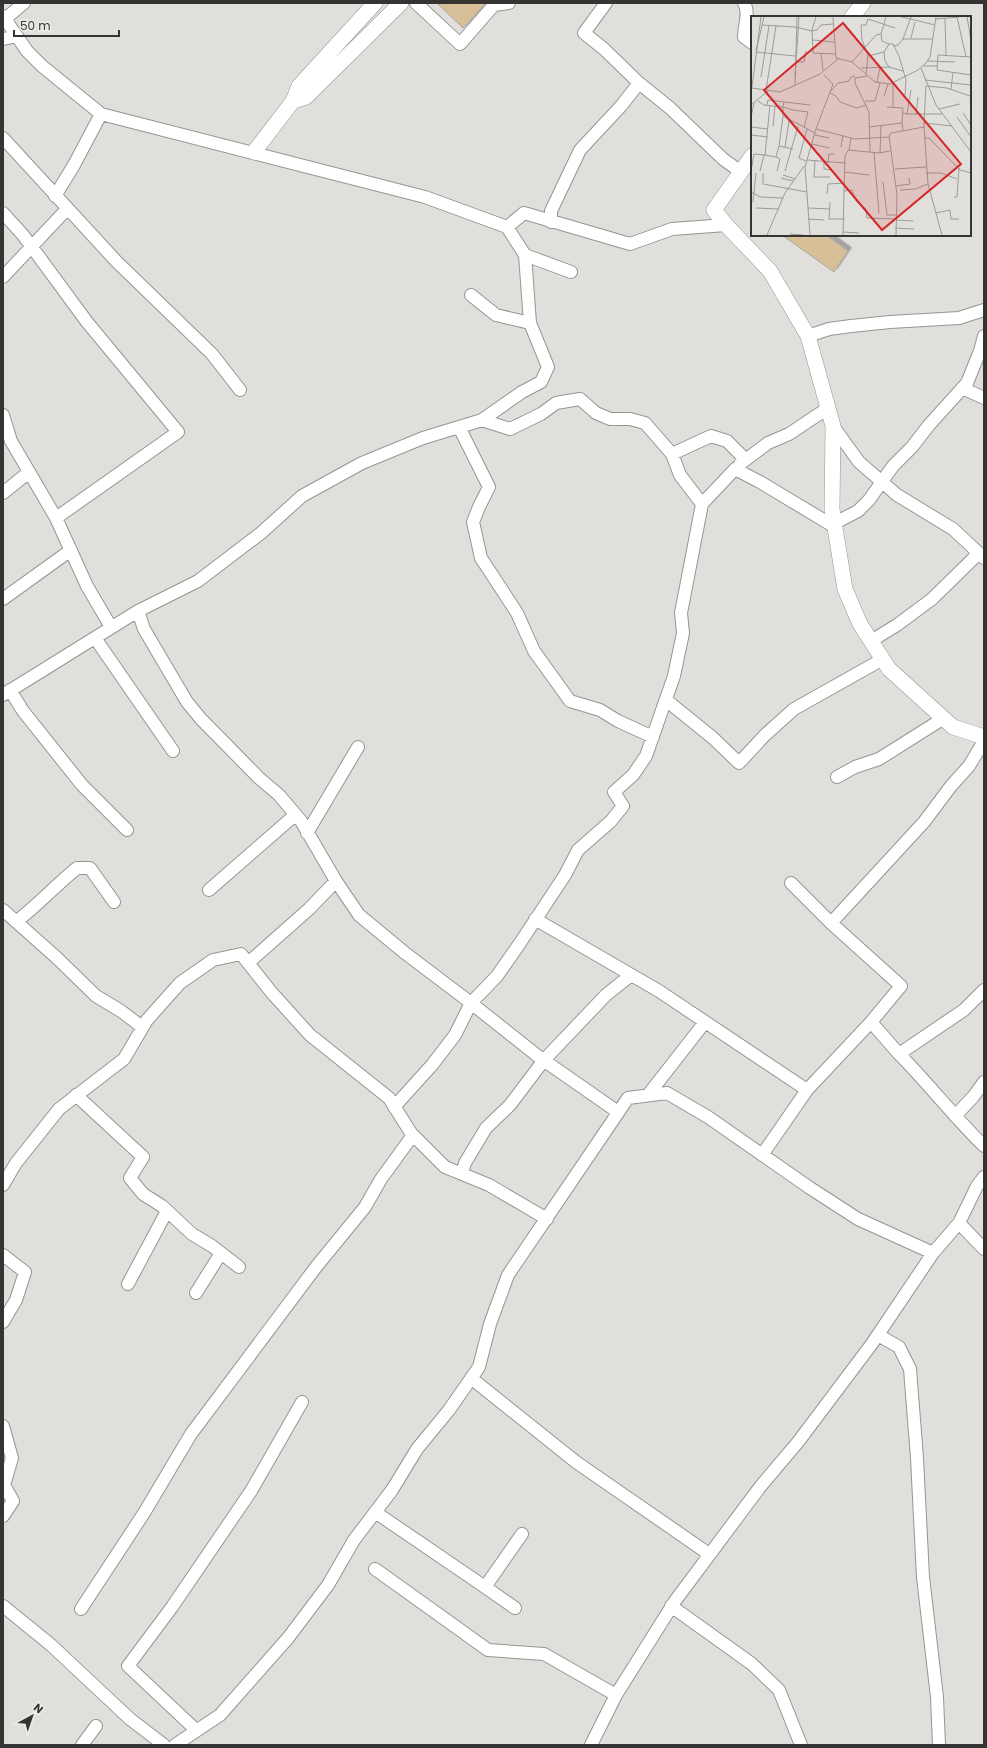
<svg xmlns="http://www.w3.org/2000/svg" width="987" height="1748" viewBox="0 0 987 1748" font-family="Poppins,sans-serif">
<style>
.building{fill:#d7c098;stroke:#a7a6a3;filter:url(#shadow)}
.lines{fill:none;stroke-linecap:round;stroke-linejoin:round}
.minor-casing{stroke:#969592;stroke-width:14}
.tertiary-casing{stroke:#969592;stroke-width:16}
.minor{stroke:#fff;stroke-width:12}
.tertiary{stroke:#fff;stroke-width:15}
.inset-road{fill:none;stroke:#9c9b98;stroke-width:1}
.view{fill:#d62828;fill-opacity:0.15;stroke:#d62828;stroke-width:2}
.inset-edge{fill:none;stroke:#353433;stroke-width:2}
</style>
<defs>
<filter id="shadow"><feDropShadow dx="3.5" dy="-3.5" stdDeviation="0" flood-color="#0004"/></filter>
</defs>
<rect width="100%" height="100%" fill="#e0dfdc"/>
<!-- building -->
<path class="building" d="M437 3H486L463 28Z
M782 235H826L848 251 834 272Z"/>
<g class="lines">
<defs>
<path id="minor" d="M416 3 460 44 494 5 509 3
M606 3 584 33 604 49 639 83 670 108 723 159 741 172
M744 3C750 13 744 25 744 37L752 43
M3 16 27 51 42 66 101 114 425 197 507 227 524 213 630 244 672 229 726 225
M5 19 24 3
M3 39 17 36
M3 138 116 261 212 354 240 390
M55 196 74 165 101 114
M3 213 23 235 87 322 178 432 56 518 11 441 3 415
M551 222V211L580 150 621 106 639 83
M507 227 525 255 571 272
M3 277 67 209
M471 295 496 315 530 323
M808 336 829 329 851 326 890 322 959 318 984 310
M962 388 984 398
M482 420 510 429 541 414 556 403 580 399 596 413 610 419H630L645 423 672 454 711 436 727 441 745 459
M833 426 859 462 897 495 953 529 984 558
M459 427 489 487 479 507 473 522 481 558 517 613 534 651 570 701 600 710 618 721 653 737
M672 454 680 475 702 504
M740 464 768 443 789 434 828 408
M3 493 29 472
M56 518 87 586 111 627
M835 523 858 511 869 500 893 466 912 447 929 425 967 383 980 351 984 336
M3 599 71 550
M138 611 198 581 261 533 302 496 362 463 423 438 482 420 522 392 541 382 548 367 530 323 525 255
M95 638 173 751
M871 641 897 625 932 599 979 553
M10 690 23 711 82 785 127 830
M3 695 138 611 144 629 187 702 201 719 259 778 279 795 301 821 336 881 359 915 405 953 471 1003 539 1057 618 1112
M666 700 713 738 739 763 765 735 794 709 883 659
M837 777 855 767 879 759 944 718
M307 833 358 747
M791 883 831 923 901 986 871 1022 807 1090
M209 890 295 815
M3 910 57 958 96 996 121 1011 142 1027
M535 919 659 991 807 1090 762 1155
M17 921C38 905 56 885 77 868H90L114 902
M831 923 924 822 951 786 969 766 984 741
M248 963 309 909 336 881
M871 1022 899 1054 964 1010 984 990
M899 1054C929 1084 954 1117 984 1146
M76 1095 143 1157 130 1178 143 1194 162 1206 192 1234 212 1246 239 1267
M648 1095 705 1022
M394 1107 432 1065 455 1035 471 1003 497 976 520 943 565 875 578 850 611 821 623 806 614 792 633 775 646 756 674 676 683 633 681 613 702 504 735 469 760 482 835 527
M955 1116 973 1097 984 1082
M462 1174 465 1163 486 1128 510 1105 544 1060 606 995 631 975
M984 1177 977 1186 959 1223 984 1249
M3 1185 16 1163 59 1109 124 1059 147 1020 180 983 213 960 241 954 272 993 310 1035 389 1098 411 1133 445 1167 489 1185 547 1219
M3 1255 25 1272 16 1300 3 1322
M128 1284 167 1211
M196 1293 221 1253
M878 1335 899 1347 910 1369 917 1458 923 1577 937 1697 939 1745
M471 1378 576 1462 709 1554
M3 1426 12 1458 4 1485 13 1501 3 1516
M375 1512 485 1587 522 1534
M375 1569 488 1650 544 1654 616 1695
M485 1587 515 1608
M3 1606 51 1645 130 1719 164 1745
M671 1606 752 1664 779 1690 801 1745
M81 1609 144 1513 191 1434 316 1267 365 1207 381 1179 413 1135
M196 1730 128 1666 172 1607 251 1491 302 1402
M82 1745 96 1726
M175 1745 220 1715 288 1638 328 1585 354 1540 392 1490 417 1449 449 1410 479 1367 490 1324 508 1275 628 1098 667 1093 708 1117 810 1188 858 1219 933 1253 959 1223
M591 1745 616 1695 675 1601 760 1487 798 1442 871 1345 933 1253"/>
<path id="tertiary" d="M852 17 863 3
M293 101 306 97 401 3
M254 152 293 101 299 86 375 3
M752 156 714 210 726 225 770 271 808 336 833 426 832 509 845 589 860 624 889 669 953 727 984 737"/>
</defs>
<!-- minor casing -->
<use href="#minor" class="minor-casing"/>
<!-- tertiary casing -->
<use href="#tertiary" class="tertiary-casing"/>
<!-- minor -->
<use href="#minor" class="minor"/>
<!-- tertiary -->
<use href="#tertiary" class="tertiary"/>
</g>
<!-- overview -->
<g transform="translate(751 16)">
<rect width="220" height="220" fill="#e0dfdc"/>
<path class="inset-road" d="M65 1 61 14 62 37 84 38M82 1 85 42 101 46 124 66 139 68 167 54 175 47 179 41 185 1M151 1 184 9M206 1 215 41M216 1 220 24M185 3 208 1M194 3 195 39M11 9 44 11 61 15 66 14 70 9 82 8M130 18 135 1M160 22 164 6M152 23 160 1M62 24 83 26M142 30 147 29 152 23H182M5 35 13 1M5 36 44 40M70 37 72 54M117 40 133 36M220 41 187 39 186 54 220 59M177 45 204 46M46 46H53L55 35M101 46 125 19 130 18 131 25 138 28M172 50H186M110 52 139 51M170 52 185 89 220 136M152 55 138 51 134 45 133 36 138 28H142L148 40 155 64 154 79M115 59 117 39 111 24 110 9H115L117 3 144 12M116 60 104 62V67L118 96 119 136M10 61 18 10M44 61 48 1M174 64 220 69M126 66 129 52M142 67V91M44 69 46 1M175 69 173 107 201 110M176 70 196 72 219 80M1 72 29 76 69 58 87 43M200 73 202 56M15 74 25 10M80 75 87 67 98 65 100 61 104 60M79 77 85 80 89 86 100 90 106 92 115 89M0 78 10 1M133 80 137 68M7 85 13 89 31 91H32L42 94 57 96 53 111 32 100V91L33 86M114 85H124L129 67M0 89 17 75M16 89 17 84 59 89M136 91 152 92 151 107M188 93 209 88M152 97 156 98 160 74M212 97 220 109M156 98H191M165 99 167 81M0 101 3 87M206 101 220 121M22 110 24 90M0 111 17 113M53 111 64 117M118 111 151 107 152 115M173 111 177 168 191 219M65 113 82 68 73 59M0 119 17 121M64 119 78 122M174 122H178L209 154 220 157M61 128 79 132M28 130 32 100M34 131 38 105M90 131 92 119M98 134 100 122M139 135 128 137 97 134 94 140 93 175 101 174 105 185 115 193 116 202 145 203M123 137 128 197M129 137 130 109M14 139 25 141 28 130 42 133M25 141 29 143 26 155M56 144 94 147M55 145 48 142 56 113M64 145 63 161H79M73 146V153L80 154M77 147 78 138H83M144 153 175 151M0 155 3 138 14 139 19 89M9 155 13 139M34 155 47 110M93 156 118 159M12 157V168L56 176M175 157H190L206 163M32 159 44 163M30 162 42 165M132 166 136 199H146M145 170 159 168 158 162M149 174 164 173 177 168M0 176 9 181 32 182M76 178 77 168 93 167M203 181H206L208 152M2 186 5 157M79 186 78 203H94M5 192 28 193M57 192 79 193M185 197 199 194 200 203H208M57 203 73 204M145 204 162 205M144 212 163 213M92 216 108 217M39 218 52 219M16 219 34 177 53 150M59 219 54 151 65 113 104 123 138 121M92 219 93 175M145 219 146 179 138 120 140 117 173 111V107"/>
<path class="view" d="M92 7 210 148 131 214 13 74Z"/>
<rect width="220" height="220" class="inset-edge"/>
</g>
<!-- border -->
<rect width="987" height="1748" fill="none" stroke="#353433" stroke-width="8"/>
<!-- north arrow -->
<g transform="translate(32 1716) rotate(40)" stroke="#edece9" stroke-width="3" paint-order="stroke">
<path d="M0-3L7 15L0 10L-7 15Z" fill="#353433"/>
<text y="-6" font-size="11" font-weight="bold" text-anchor="middle" fill="#353433">N</text>
</g>
<!-- scale -->
<path d="M14 30v6h105v-6" fill="none" stroke="#353433" stroke-width="2"/>
<text x="20" y="30" font-size="12" fill="#353433" stroke="#edece9" stroke-width="3" paint-order="stroke">50 m</text>
</svg>
